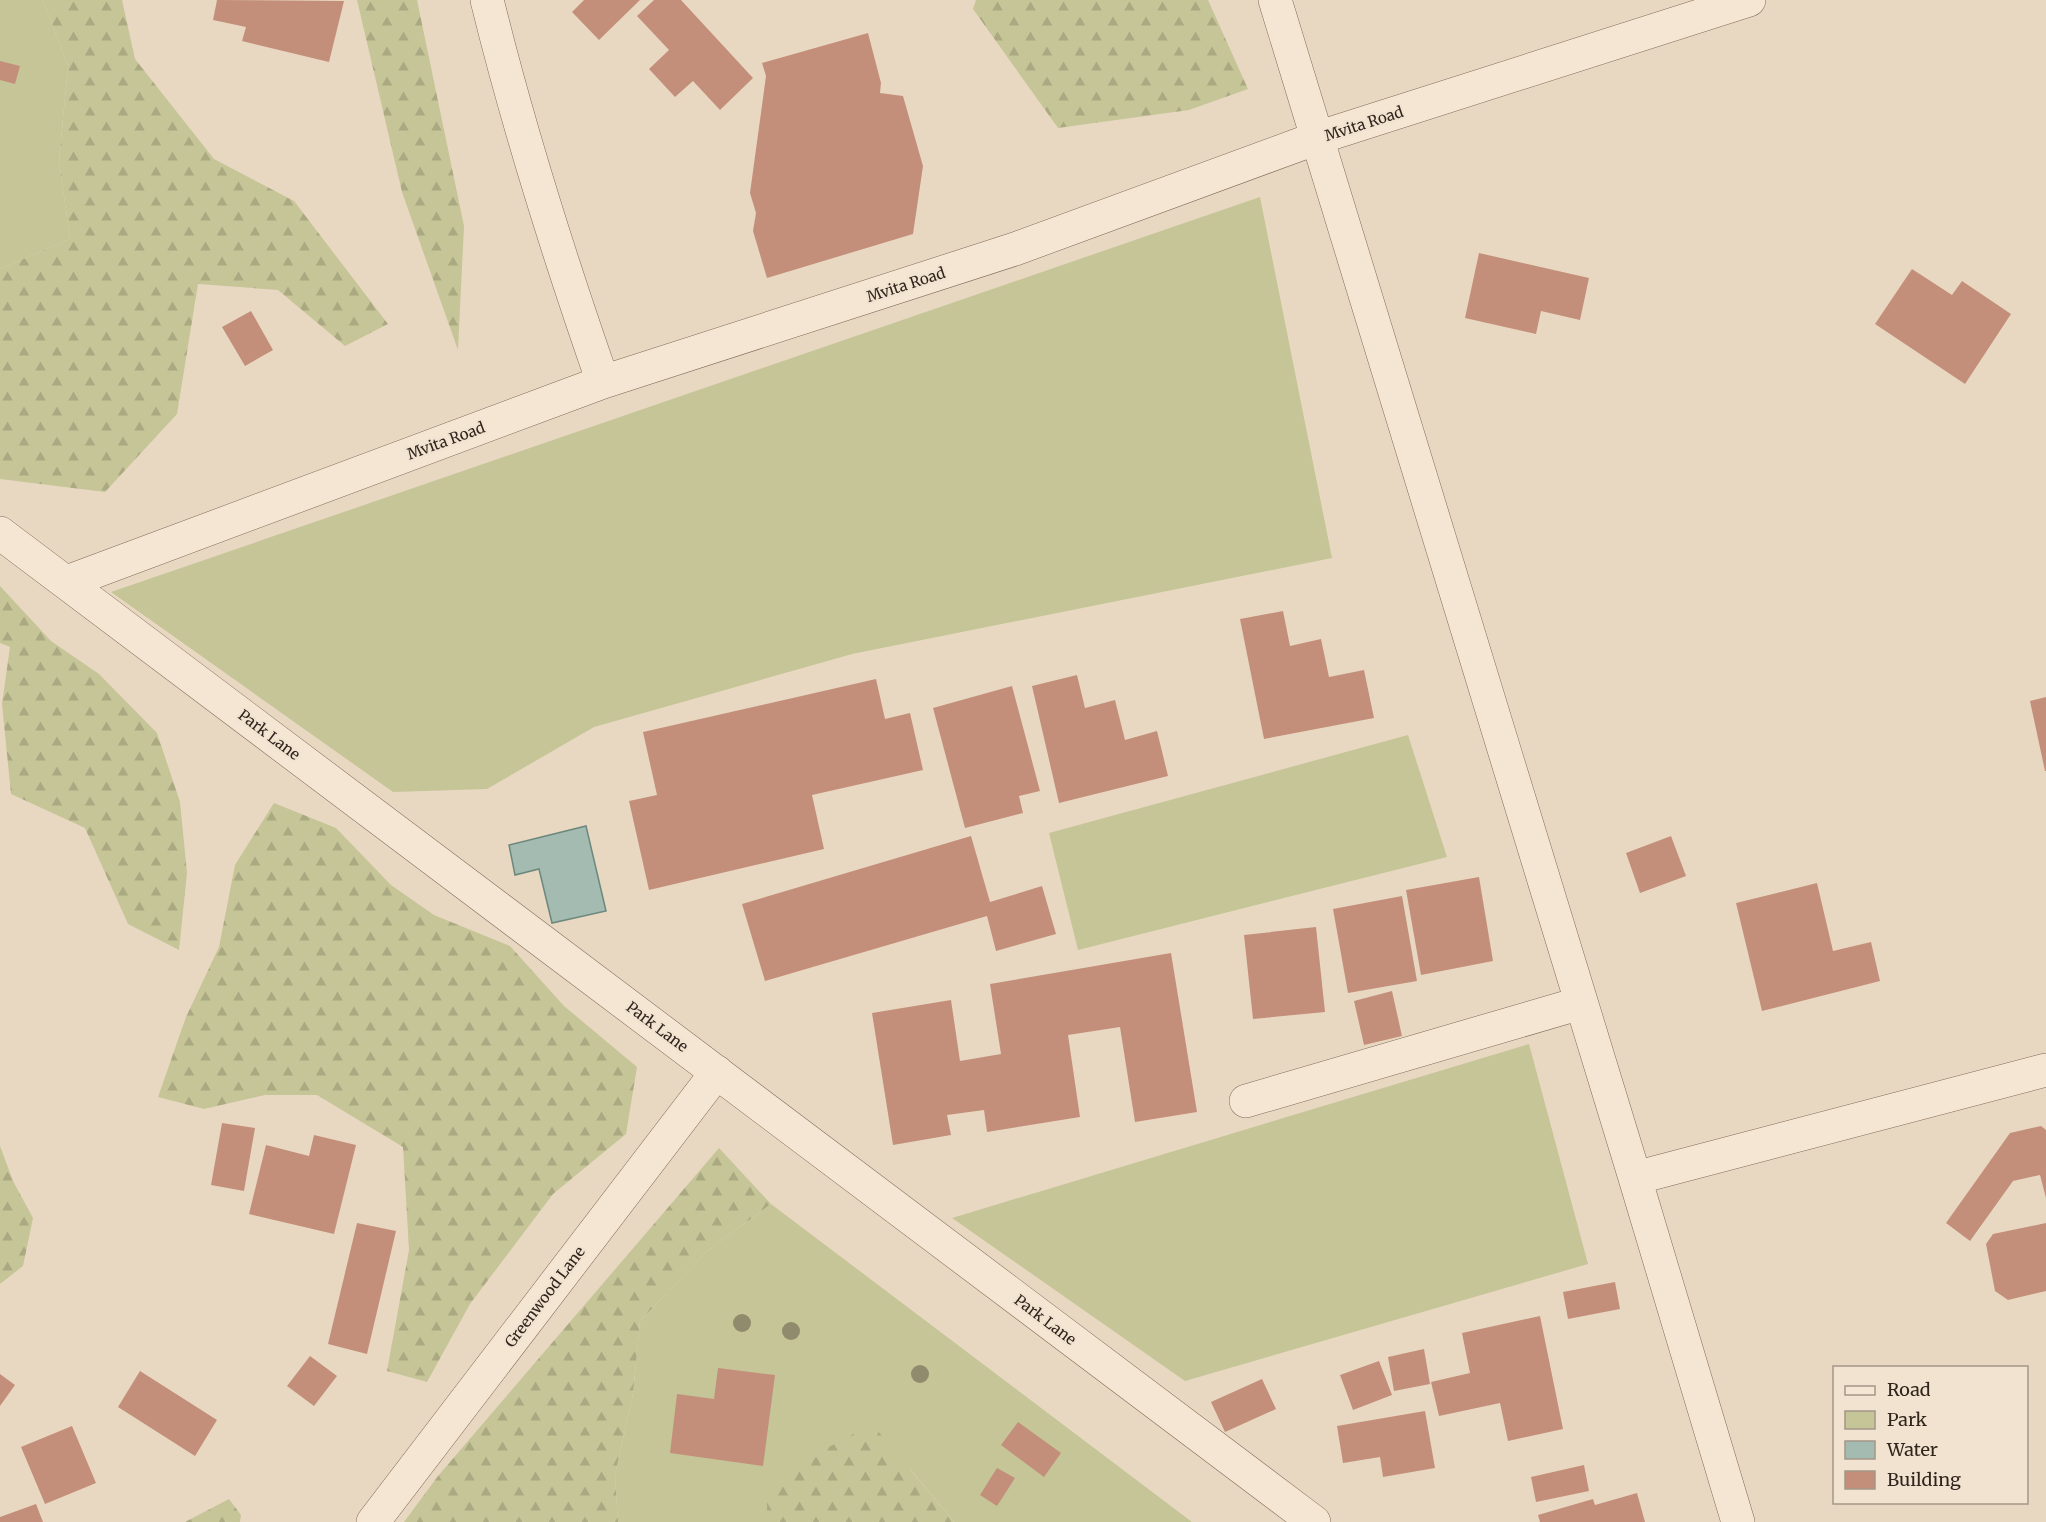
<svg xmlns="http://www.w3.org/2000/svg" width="2046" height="1522" viewBox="0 0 2046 1522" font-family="Merriweather,serif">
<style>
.green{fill:#c5c597}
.forest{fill:url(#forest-firs)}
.water{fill:#a3bbb1;stroke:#6c887d;stroke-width:1.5}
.building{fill:#c38f7b}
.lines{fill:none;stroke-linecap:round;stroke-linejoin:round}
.minor-casing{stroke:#806a5b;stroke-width:34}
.minor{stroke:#f4e6d3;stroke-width:33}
.tree{fill:#908b6c}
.labels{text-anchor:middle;stroke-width:4.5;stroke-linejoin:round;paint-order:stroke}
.street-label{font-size:15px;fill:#31241d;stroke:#f1e3d0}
</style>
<defs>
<pattern id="forest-firs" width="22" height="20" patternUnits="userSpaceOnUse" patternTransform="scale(1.5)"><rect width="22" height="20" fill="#c5c597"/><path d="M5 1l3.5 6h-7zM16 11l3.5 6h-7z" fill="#aaa982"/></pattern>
</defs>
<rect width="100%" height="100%" fill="#e9d8c1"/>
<!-- green -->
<path class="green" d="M0 0H43L68 66 59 161 70 239 0 269Z
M1260 197 1332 558 852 654 594 727 487 789 393 792 111 592Z
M1408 735 1447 857 1078 950 1049 833Z
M1529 1044 1588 1264 1185 1381 952 1218Z
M771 1204 1192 1522H954L910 1469 767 1497V1522H618L615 1475 633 1394 640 1321 707 1251Z"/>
<!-- forest -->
<path class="forest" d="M43 0H122L135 59 214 159 294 201 388 324 345 346 278 290 198 284 177 414 105 492 0 479V269L70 239 59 161 68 66Z
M357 0H417L464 226 458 350 402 192Z
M976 0H1208L1248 89 1189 110 1058 128 973 9Z
M0 586 51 641 99 674 157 733 180 802 187 873 179 950 128 924 85 828 11 794 2 704 10 647 0 643Z
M274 803 336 828 391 885 434 915 510 946 564 1006 637 1067 626 1134 553 1194 470 1304 427 1382 387 1371 409 1250 403 1147 317 1095H265L204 1109 158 1097 186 1017 219 947 235 865Z
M0 1146 13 1181 33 1218 23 1266 0 1284Z
M719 1148 771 1204 707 1251 640 1321 633 1394 615 1475 618 1522H404L438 1476Z
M872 1424 954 1522H767V1497L784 1471Z
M229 1499 241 1515 240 1522H185Z"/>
<!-- water -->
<path class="water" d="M586 826 606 911 552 923 539 869 515 875 509 845Z"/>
<!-- building -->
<path class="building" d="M217 0 344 1 329 62 242 41 246 27 213 20Z
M584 0H640L599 40 572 12Z
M654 0H681L753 78 720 110 693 81 675 97 649 69 669 50 637 16Z
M868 33 881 83 880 93 903 96 923 166 913 234 767 278 753 231 756 213 750 193 766 76 762 63Z
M0 61 20 66 15 84 0 80Z
M1479 253 1589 278 1580 320 1541 311 1536 334 1465 318Z
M1912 269 1952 295 1962 281 2011 314 1965 384 1875 324Z
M251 311 273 350 245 366 222 327Z
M1283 611 1290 646 1321 639 1329 677 1364 670 1374 718 1264 739 1240 619Z
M1077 675 1085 708 1115 700 1125 740 1157 731 1168 776 1059 803 1032 686Z
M876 679 885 719 910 713 923 770 812 795 824 849 649 890 629 801 657 795 643 732Z
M1012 686 1040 791 1019 796 1023 813 965 828 933 708Z
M2046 697V771H2045L2030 701Z
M971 836 990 902 1042 886 1056 934 996 951 987 916 765 981 742 904Z
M1671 836 1686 876 1640 893 1626 853Z
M1479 877 1493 961 1421 975 1406 890Z
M1817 883 1833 951 1871 942 1880 981 1762 1011 1736 903Z
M1402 896 1417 981 1348 993 1333 909Z
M1316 927 1325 1012 1253 1019 1244 935Z
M1171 953 1197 1112 1135 1122 1120 1027 1068 1035 1080 1117 987 1132 984 1110 947 1115 951 1135 893 1145 872 1013 951 1000 960 1061 1001 1054 990 984Z
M1392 991 1402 1036 1364 1045 1354 1001Z
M222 1123 255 1128 244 1191 211 1185Z
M2041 1126 2046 1130V1198L2040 1175 2013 1181 1970 1241 1946 1223 2010 1133Z
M314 1135 356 1145 334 1234 249 1214 266 1145 309 1156Z
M357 1223 396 1231 367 1354 328 1344Z
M2046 1223V1291L2008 1300 1995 1291 1986 1244 1993 1234Z
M1615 1282 1620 1309 1568 1319 1563 1292Z
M1540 1316 1563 1429 1508 1441 1500 1403 1439 1416 1431 1382 1470 1373 1462 1333Z
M1424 1349 1430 1384 1394 1391 1388 1357Z
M310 1356 337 1376 314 1406 287 1386Z
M1379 1361 1392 1395 1353 1410 1340 1375Z
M718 1368 775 1375 763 1466 670 1453 677 1394 714 1399Z
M140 1371 217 1420 195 1456 118 1407Z
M0 1374 15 1385 0 1406Z
M1262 1379 1276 1409 1225 1432 1211 1402Z
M1425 1411 1435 1468 1383 1477 1380 1457 1343 1463 1337 1426Z
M1018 1422 1061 1453 1044 1477 1001 1445Z
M72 1426 96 1483 45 1504 21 1447Z
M1584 1465 1589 1491 1536 1502 1531 1477Z
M997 1468 1015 1478 997 1506 980 1495Z
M1637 1493 1645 1522H1540L1538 1515 1593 1499 1595 1505Z
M36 1504 43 1522H0V1517Z"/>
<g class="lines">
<defs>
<path id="minor" d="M487 0C519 130 559 256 603 382
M1275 0 1635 1178
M0 533 1314 1522
M67 582 603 382 1015 249 1317 138 1749 0
M1246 1101 1581 1003
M373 1522 717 1072
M1738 1522 1635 1178 2046 1070"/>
</defs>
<!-- minor casing -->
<use href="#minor" class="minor-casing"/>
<!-- minor -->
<use href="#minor" class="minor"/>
</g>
<!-- trees -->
<g class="tree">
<circle cx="742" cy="1323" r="9"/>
<circle cx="791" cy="1331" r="9"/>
<circle cx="920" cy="1374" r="9"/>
</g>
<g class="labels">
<!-- street labels -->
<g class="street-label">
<text transform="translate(1364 124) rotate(-18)" y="5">Mvita Road</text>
<text transform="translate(906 285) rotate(-18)" y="5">Mvita Road</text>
<text transform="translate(446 441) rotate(-20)" y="5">Mvita Road</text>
<text transform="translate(269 735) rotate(37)" y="5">Park Lane</text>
<text transform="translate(657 1027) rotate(37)" y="5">Park Lane</text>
<text transform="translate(545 1297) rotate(-53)" y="5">Greenwood Lane</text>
<text transform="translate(1045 1320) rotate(37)" y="5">Park Lane</text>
</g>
</g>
<!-- legend -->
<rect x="1833" y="1366" width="195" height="138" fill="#f1e3d0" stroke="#a49788" stroke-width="1.5"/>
<rect x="1845" y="1386" width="30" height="9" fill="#f4e6d3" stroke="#a49788" stroke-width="1.5"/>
<text x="1887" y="1396" font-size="18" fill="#31241d">Road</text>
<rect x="1845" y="1411" width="30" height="18" fill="#c5c597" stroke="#a49788" stroke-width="1.5"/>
<text x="1887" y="1426" font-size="18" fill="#31241d">Park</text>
<rect x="1845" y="1441" width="30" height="18" fill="#a3bbb1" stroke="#a49788" stroke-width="1.5"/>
<text x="1887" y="1456" font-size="18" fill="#31241d">Water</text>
<rect x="1845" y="1471" width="30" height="18" fill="#c38f7b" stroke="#a49788" stroke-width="1.5"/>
<text x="1887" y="1486" font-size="18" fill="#31241d">Building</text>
</svg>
